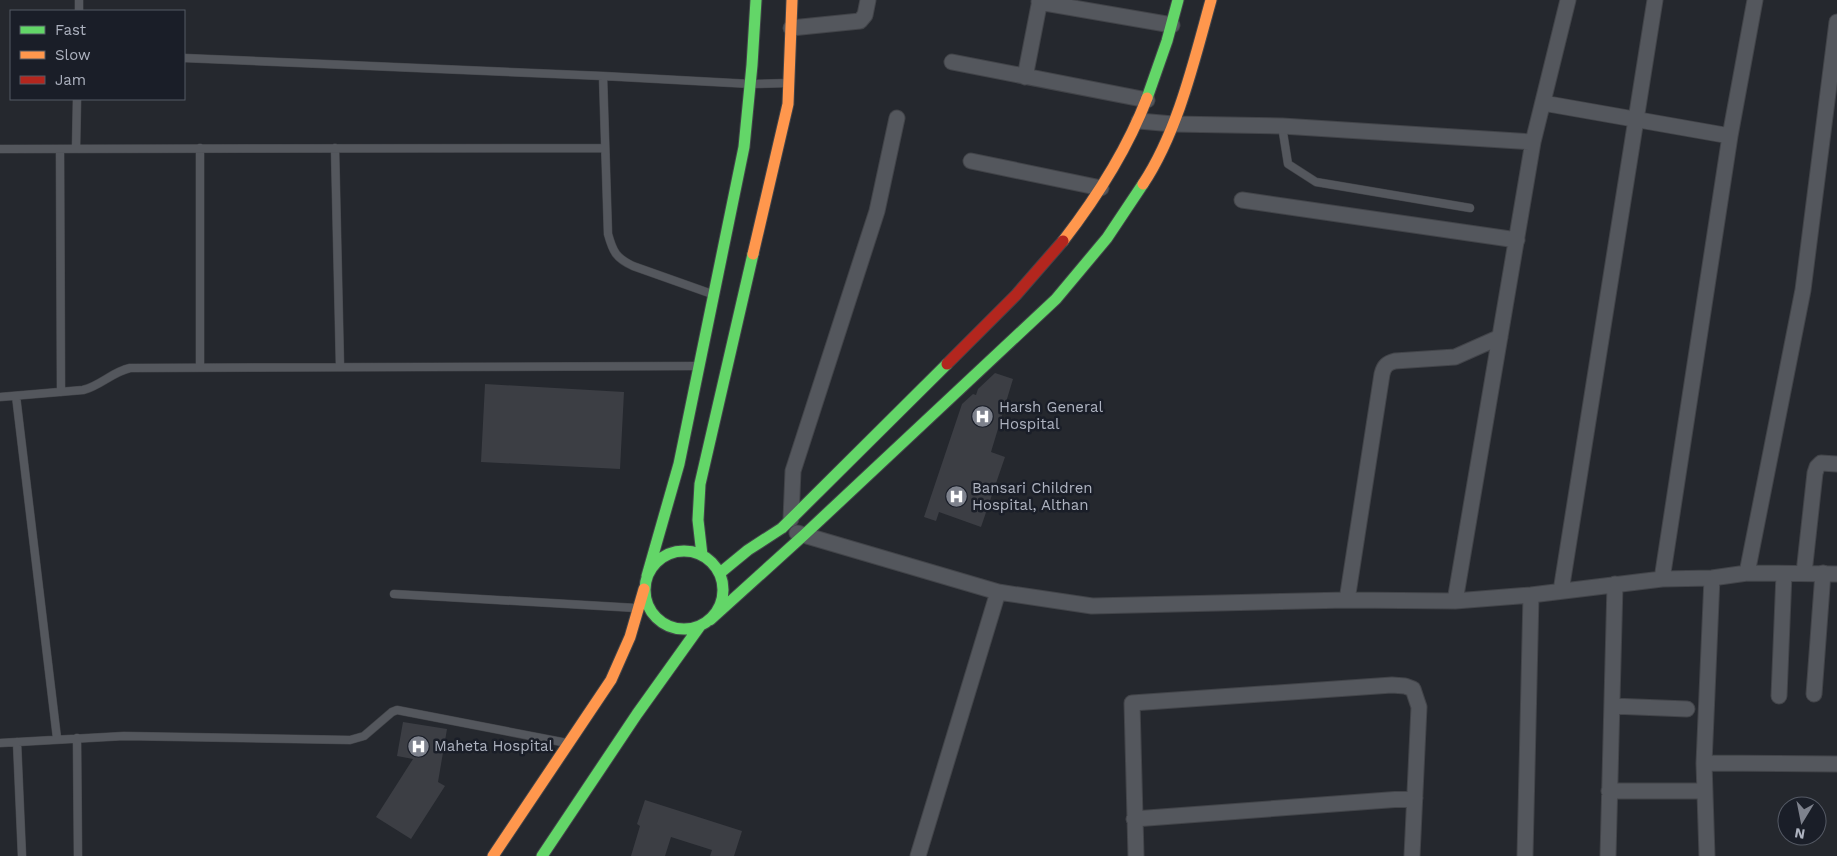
<svg xmlns="http://www.w3.org/2000/svg" width="1837" height="856" viewBox="0 0 1837 856" font-family="'Work Sans',sans-serif">
<style>
.building{fill:#3c3e44}
.lines{fill:none;stroke-linecap:round;stroke-linejoin:round}
.lane-casing{stroke:#424449;stroke-width:9}
.street-casing{stroke:#424449;stroke-width:17}
.fast-casing{stroke:#424449;stroke-width:13}
.slow-casing{stroke:#424449;stroke-width:13}
.jam-casing{stroke:#424449;stroke-width:13}
.lane{stroke:#54575d;stroke-width:8}
.street{stroke:#54575d;stroke-width:15}
.fast{stroke:#63d668;stroke-width:11}
.slow{stroke:#ff974d;stroke-width:11}
.jam{stroke:#b3261e;stroke-width:11}
.labels{text-anchor:middle;stroke-width:5;stroke-linejoin:round;paint-order:stroke}
.poi-label{font-size:15px;fill:#aeb3c0;stroke:#1a1e28;text-anchor:start}
</style>
<rect width="100%" height="100%" fill="#25282e"/>
<!-- building -->
<path class="building" d="M995 373 1013 379 991 452 1005 457 981 527 939 512 936 521 924 517 962 404 973 394 976 395 978 389Z
M485 384 624 392 620 469 481 462Z
M403 722 447 729 438 782 445 786 411 839 376 817 413 759 397 756Z
M645 800 742 831 734 856H710L712 850 671 837 665 856H631L640 826 637 824Z"/>
<g class="lines">
<defs>
<path id="lane" d="M79 11V0
M184 58 603 76 751 84 789 83
M603 76 608 234C613 252 616 258 633 266L712 294
M1282 126 1288 164 1316 182 1470 208
M335 148 340 367
M0 149 605 148
M60 149 61 392
M76 149 77 99
M200 367V148
M16 396 57 738
M0 397 83 390C100 386 112 372 130 368L698 366
M394 594 636 608
M77 738 78 856
M17 742 22 856
M0 743 124 736 350 740 364 736 392 712 397 710 567 743"/>
<path id="street" d="M1039 2 1172 25
M791 28 860 21 865 15 868 0
M952 62 1147 100
M1025 77 1040 0
M1543 103 1730 136
M1139 121 1173 124 1282 126 1533 142
M971 161 1101 188
M1242 200 1517 240
M791 519 793 471 877 211 897 118
M797 533 998 592 1092 606 1347 600 1455 601 1531 595 1662 579 1712 578 1747 573 1837 574
M1747 573 1803 290 1837 22
M1804 573 1815 473 1817 467 1821 463 1837 464
M1662 579 1730 136 1755 0
M1561 591 1655 0
M1347 600 1382 374C1384 366 1387 363 1395 361L1455 357 1500 337
M1455 601 1533 142 1568 0
M1814 694 1823 573
M1779 696 1784 574
M1612 706 1687 709
M1704 763 1837 764
M1609 791H1705
M1134 819 1415 798
M918 856 998 592
M1136 856 1132 703 1392 685 1405 686 1413 689 1419 707 1412 856
M1525 856 1531 595
M1608 856 1615 584
M1707 856 1704 763 1712 578"/>
<path id="fast" d="M1147 98 1167 41 1178 0
M645 590a39 39 0 1 1 78 0a39 39 0 1 1-78 0Z
M702 555 698 520 700 484 753 254
M720 573 748 550 782 528 947 364
M647 576 679 464 744 147 752 65 756 0
M710 620 804 535 1056 299 1107 238 1143 184
M542 856 637 714 700 626"/>
<path id="slow" d="M1143 184C1178 131 1194 61 1211 0
M1063 241C1097 197 1127 150 1147 98
M753 254 788 104 792 0
M493 856 611 680 630 637 644 589"/>
<path id="jam" d="M947 364 1016 295 1063 241"/>
</defs>
<!-- lane casing -->
<use href="#lane" class="lane-casing"/>
<!-- street casing -->
<use href="#street" class="street-casing"/>
<!-- fast casing -->
<use href="#fast" class="fast-casing"/>
<!-- slow casing -->
<use href="#slow" class="slow-casing"/>
<!-- jam casing -->
<use href="#jam" class="jam-casing"/>
<!-- lane -->
<use href="#lane" class="lane"/>
<!-- street -->
<use href="#street" class="street"/>
<!-- fast -->
<use href="#fast" class="fast"/>
<!-- slow -->
<use href="#slow" class="slow"/>
<!-- jam -->
<use href="#jam" class="jam"/>
</g>
<!-- icons -->
<defs>
<symbol id="hospital-disc" viewBox="-11 -11 22 22"><circle r="9.5" fill="#7e828d" stroke="#1a1e28"/><path d="M-5-5h3v3.5h4V-5h3V5h-3V1.5h-4V5h-3Z" fill="#fff"/></symbol>
</defs>
<g fill-rule="evenodd">
<use href="#hospital-disc" x="970" y="404" width="25" height="25"/>
<use href="#hospital-disc" x="944" y="484" width="25" height="25"/>
<use href="#hospital-disc" x="406" y="734" width="25" height="25"/>
</g>
<g class="labels">
<!-- poi labels -->
<g class="poi-label">
<text x="999" y="412">Harsh General<tspan x="999" dy="17">Hospital</tspan></text>
<text x="972" y="493">Bansari Children<tspan x="972" dy="17">Hospital, Althan</tspan></text>
<text x="434" y="751">Maheta Hospital</text>
</g>
</g>
<!-- legend -->
<rect x="10" y="10" width="175" height="90" fill="#1a1e28" stroke="#555a65"/>
<rect x="20" y="26" width="25" height="8" fill="#63d668" stroke="#555a65"/>
<text x="55" y="35" font-size="15" fill="#aeb3c0">Fast</text>
<rect x="20" y="51" width="25" height="8" fill="#ff974d" stroke="#555a65"/>
<text x="55" y="60" font-size="15" fill="#aeb3c0">Slow</text>
<rect x="20" y="76" width="25" height="8" fill="#b3261e" stroke="#555a65"/>
<text x="55" y="85" font-size="15" fill="#aeb3c0">Jam</text>
<!-- north arrow -->
<g transform="translate(1802 821) rotate(190)"><circle r="24" fill="#1a1e28" stroke="#555a65"/>
<path d="M0-4L9 19L0 12L-9 19Z" fill="#7e828d"/>
<text y="-8" font-size="14" font-weight="bold" text-anchor="middle" fill="#aeb3c0">N</text>
</g>
</svg>
